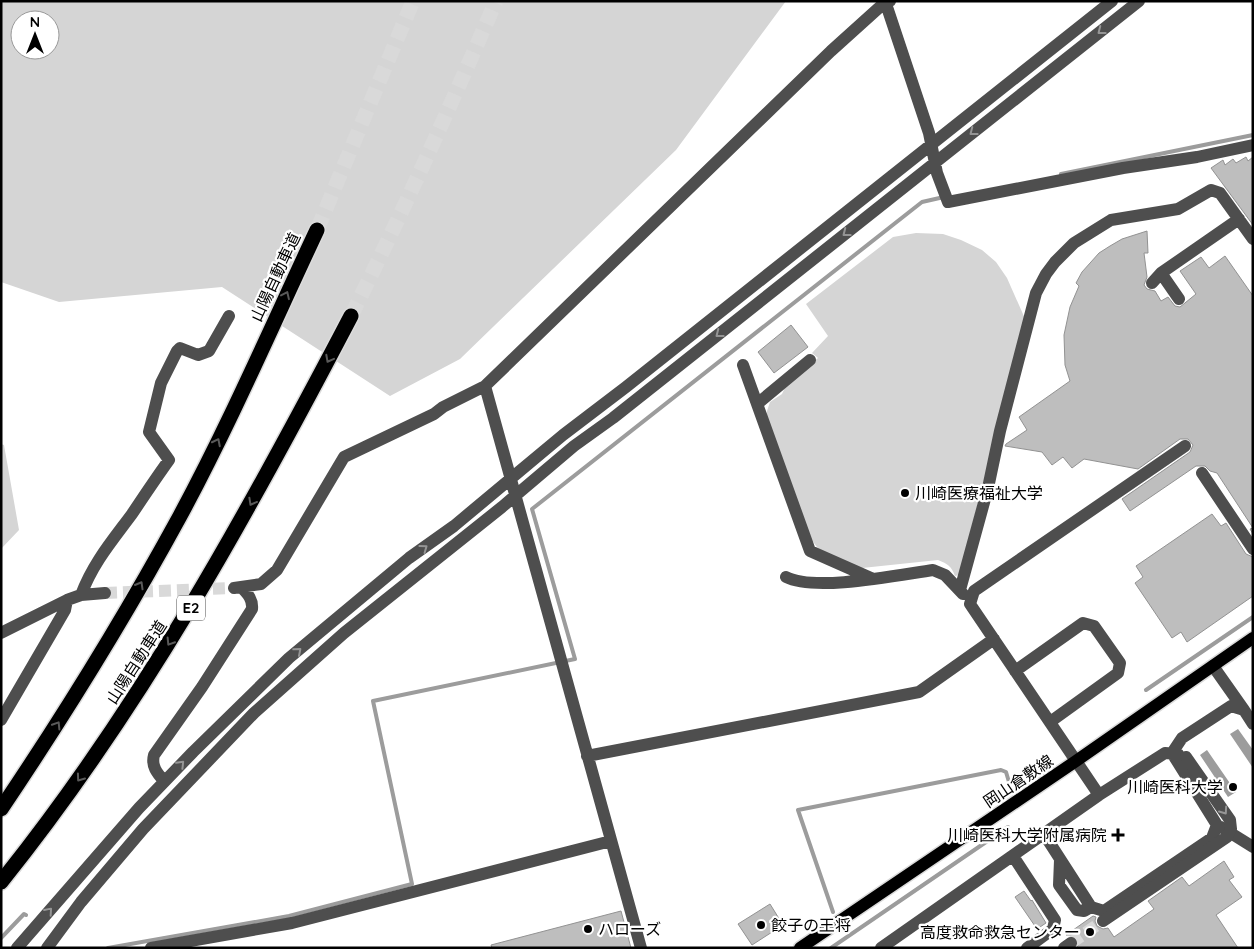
<svg xmlns="http://www.w3.org/2000/svg" width="1254" height="949" viewBox="0 0 1254 949" font-family="Quicksand,'Noto Sans JP',sans-serif">
<style>
.green{fill:#d5d5d5;fill-rule:evenodd}
.water{fill:#9c9c9c}
.lines{fill:none;stroke-linecap:round;stroke-linejoin:round}
.stream{stroke:#9c9c9c;stroke-width:4}
.building{fill:#bebebe;stroke:#929292}
.minor-tunnel{stroke:#d9d9d9;stroke-width:12;stroke-dasharray:12 6;stroke-linecap:butt}
.highway-tunnel{stroke:#d9d9d9;stroke-width:15;stroke-dasharray:15 8;stroke-linecap:butt}
.major-casing{stroke:#dbdbdb;stroke-width:15}
.highway-casing{stroke:#dbdbdb;stroke-width:18}
.minor{stroke:#4e4e4e;stroke-width:12}
.major{stroke:#000;stroke-width:12}
.highway{stroke:#000;stroke-width:15}
.minor-bridge{stroke:#4e4e4e;stroke-width:12}
.oneway{stroke:#959595}
.oneway2{stroke:#595959}
.poi-dot{fill:#000;stroke:#fff;stroke-width:2}
.labels{text-anchor:middle;stroke-width:4.5;stroke-linejoin:round;paint-order:stroke}
.shield{fill:#fff;stroke:#4c4c4c;stroke-width:1}
.shield-label{font-size:15px;font-weight:bold;fill:#000}
.street-label{font-size:16px;fill:#000;stroke:#fff}
.poi-label{font-size:16px;fill:#000;stroke:#fff;text-anchor:start}
</style>
<rect width="100%" height="100%" fill="#fff"/>
<!-- green -->
<path class="green" d="M1 1H786L676 150 460 359 390 396 222 287 59 302 1 282ZM20 20H50V50H20Z
M916 233 943 234 961 240 982 250 996 262 1007 278 1026 321 959 575 955 576C951 566 948 564 938 560L862 568 829 556 817 547 808 535 766 426 767 411 770 402 782 394 788 381 818 358 812 353 828 336 806 304 893 237Z
M1 444 4 445 19 530 1 549Z"/>
<!-- water -->
<path class="water" d="M1238 729 1253 750V768L1230 734Z
M1207 750 1236 792 1228 797 1200 755Z"/>
<g class="lines">
<!-- stream -->
<path class="stream" d="M1061 174 1253 135
M1146 690 1253 617
M833 912 798 810 1001 770 1006 772 1009 782
M1 938 24 914 26 915
M108 948 289 916 412 884 373 701 575 659 532 509 922 202 944 197
M831 948 1008 827"/>
</g>
<!-- building -->
<path class="building" d="M1246 157 1248 161 1253 157V225L1211 168 1223 160 1225 165 1233 159 1236 163Z
M1147 231 1148 253H1144L1147 277 1144 285 1147 289 1155 291 1161 301 1168 297 1175 306 1180 307 1196 294 1180 271 1201 257 1209 268 1225 256 1253 296V534L1250 529 1253 528 1217 473 1210 471 1205 466H1196L1130 511 1122 499 1190 452 1193 445 1188 439H1180L1138 469 1084 459 1072 468 1063 457 1052 465 1042 452 1005 446 1006 444 1027 430 1019 417 1070 381 1065 365 1064 335 1070 307 1079 286 1076 283 1082 272 1099 253 1110 246 1122 239Z
M791 325 808 347 774 373 758 352Z
M1212 514 1221 526 1226 523 1246 554 1253 557V596L1187 642 1181 632 1172 638 1135 583 1143 577 1136 566Z
M1224 861 1234 877 1229 880 1242 897 1216 915 1238 948H1077L1079 943 1077 938 1074 935H1066L1093 916 1096 917 1095 921 1097 926 1103 929 1108 928 1114 937 1154 909 1148 901 1182 877 1189 886Z
M1024 891 1031 901 1032 900 1046 923 1037 929 1015 897Z
M770 904 783 925 752 945 738 924Z
M621 911 631 948H492L491 945Z"/>
<g class="lines">
<!-- minor-tunnel -->
<path class="minor-tunnel" d="M105 593 234 588
M1071 943 1103 921"/>
<!-- highway-tunnel -->
<path class="highway-tunnel" d="M317 230 413 1
M351 316C403 212 450 107 496 1"/>
<defs>
<path id="major" d="M800 948 1076 761 1253 638"/>
<path id="highway" d="M1 809C65 714 125 617 180 516 230 423 272 326 317 230
M1 882C141 708 248 513 351 316"/>
</defs>
<!-- major casing -->
<use href="#major" class="major-casing"/>
<!-- highway casing -->
<use href="#highway" class="highway-casing"/>
<!-- minor -->
<path class="minor" d="M886 4 929 133 937 173 948 202 1123 168 1197 157 1253 145
M1161 273 1179 299
M1152 283 1161 273 1239 219
M743 365 810 551 871 578
M485 386 641 948
M757 404 810 360
M1202 473 1253 549
M786 577C815 592 898 575 933 570L945 575 963 594
M234 588 261 584 277 570 344 457 434 414 443 407 485 386 831 51 882 5 890 1
M960 590 988 488 1000 431 1036 293 1046 274 1055 262 1074 243 1111 220 1178 209 1211 190 1220 193 1253 239
M81 595C93 563 112 541 132 514 144 496 156 478 169 460L149 432 161 383 177 351 180 348 198 355 209 351 229 316
M1 633 67 600 81 595 105 593
M1213 666 1244 710
M1015 671 1083 623 1094 626 1120 663 1118 673 1050 722
M1 720 65 610 67 600
M587 756 919 692 994 639
M164 781C157 773 151 766 154 755L202 687 252 609C253 600 248 594 242 588
M1099 795 970 604 974 591 1185 446
M1221 827 1253 847
M1044 834 1091 907 1104 911 1212 838 1217 825 1172 753 1182 738 1231 706 1244 710 1253 724
M1013 856 1055 920 1053 929 1027 948
M1060 860 1059 885 1077 910 1084 911 1091 907
M17 948 139 808 193 752 289 658 409 558 454 526 563 435 626 387 1112 1
M47 948 81 902 143 829 254 713 344 633 502 507 574 446 613 418 1139 1
M151 948 292 923 611 841
M881 948 1099 795 1165 753 1178 754
M1064 948 1071 943"/>
<!-- major -->
<use href="#major" class="major"/>
<!-- highway -->
<use href="#highway" class="highway"/>
<!-- minor-bridge -->
<path class="minor-bridge" d="M1103 921 1227 837 1231 829 1230 820 1186 757"/>
</g>
<!-- one-way arrows -->
<defs><path id="oneway-chevron" d="M-2-3.5L2.5 0L-2 3.5" fill="none" stroke-width="1.6" stroke-linecap="round" stroke-linejoin="round" transform="scale(1.25)"/></defs>
<g class="oneway">
<use href="#oneway-chevron" transform="translate(1101 31) rotate(142)"/>
<use href="#oneway-chevron" transform="translate(973 132) rotate(142)"/>
<use href="#oneway-chevron" transform="translate(846 233) rotate(142)"/>
<use href="#oneway-chevron" transform="translate(719 334) rotate(142)"/>
<use href="#oneway-chevron" transform="translate(424 548) rotate(-36)"/>
<use href="#oneway-chevron" transform="translate(298 651) rotate(-41)"/>
<use href="#oneway-chevron" transform="translate(181 764) rotate(-46)"/>
<use href="#oneway-chevron" transform="translate(1224 811) rotate(55)"/>
<use href="#oneway-chevron" transform="translate(49 911) rotate(-49)"/>
</g>
<g class="oneway2">
<use href="#oneway-chevron" transform="translate(286 295) rotate(-65)"/>
<use href="#oneway-chevron" transform="translate(329 359) rotate(118)"/>
<use href="#oneway-chevron" transform="translate(217 442) rotate(-63)"/>
<use href="#oneway-chevron" transform="translate(252 502) rotate(119)"/>
<use href="#oneway-chevron" transform="translate(140 585) rotate(-60)"/>
<use href="#oneway-chevron" transform="translate(170 642) rotate(122)"/>
<use href="#oneway-chevron" transform="translate(57 725) rotate(-58)"/>
<use href="#oneway-chevron" transform="translate(80 778) rotate(126)"/>
</g>
<!-- markers -->
<g class="poi-dot">
<circle cx="905" cy="493" r="5"/>
<circle cx="1233" cy="787" r="5"/>
<path d="M1115.5 827.5h5v5h5v5h-5v5h-5v-5h-5v-5h5z"/>
<circle cx="761" cy="925" r="5"/>
<circle cx="588" cy="929" r="5"/>
<circle cx="1090" cy="932" r="5"/>
</g>
<g class="labels">
<!-- shield labels -->
<rect class="shield" x="177" y="595.5" width="28" height="25" rx="4"/>
<g class="shield-label">
<text x="191" y="613">E2</text>
</g>
<!-- street labels -->
<g class="street-label">
<text transform="translate(275 277) rotate(-65)" y="6">山陽自動車道</text>
<text transform="translate(136 662) rotate(-57)" y="6">山陽自動車道</text>
<text transform="translate(1018 781) rotate(-34)" y="6">岡山倉敷線</text>
</g>
<!-- poi labels -->
<g class="poi-label">
<text x="915" y="499">川崎医療福祉大学</text>
<text x="1223" y="793" text-anchor="end">川崎医科大学</text>
<text x="1107" y="841" text-anchor="end">川崎医科大学附属病院</text>
<text x="771" y="931">餃子の王将</text>
<text x="598" y="935">ハローズ</text>
<text x="1080" y="938" text-anchor="end">高度救命救急センター</text>
</g>
</g>
<!-- border -->
<rect width="1254" height="949" fill="none" stroke="#000000" stroke-width="5"/>
<!-- north arrow -->
<g transform="translate(35 35)"><circle r="24" fill="#ffffff" stroke="#999999"/>
<path d="M0-4L9 19L0 12L-9 19Z" fill="#000000"/>
<text y="-8" font-size="14" font-weight="bold" text-anchor="middle" fill="#000000">N</text>
</g>
</svg>
